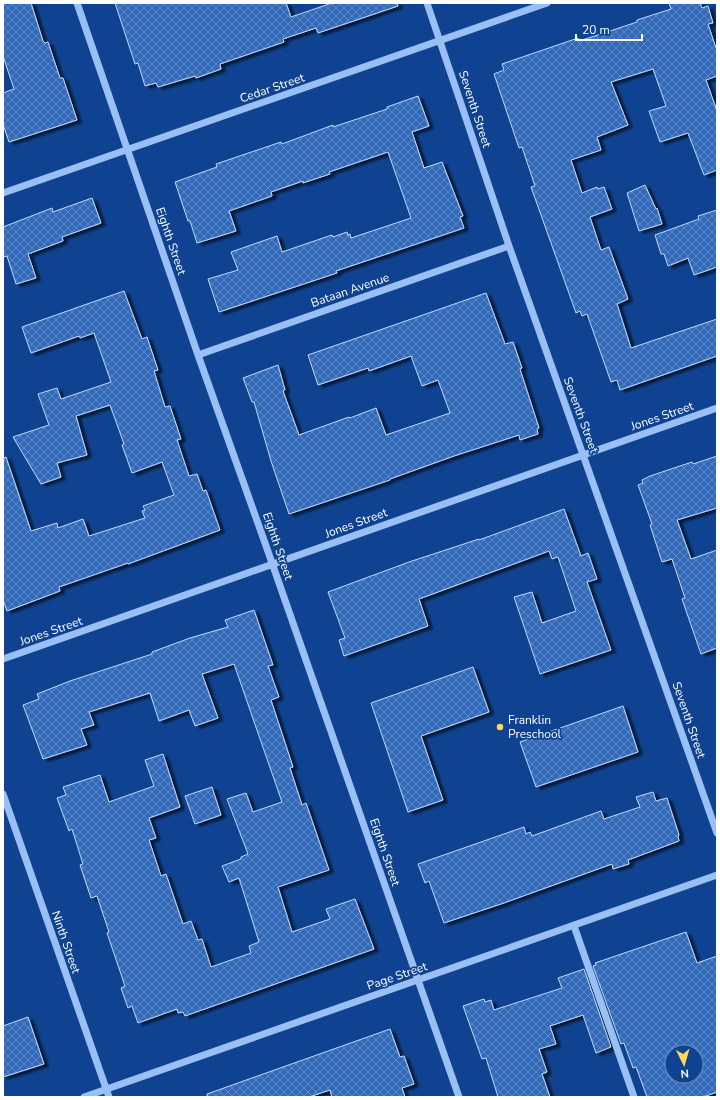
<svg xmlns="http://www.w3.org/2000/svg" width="720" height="1100" viewBox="0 0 720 1100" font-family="'Nunito Sans',sans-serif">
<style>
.building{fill:url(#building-cross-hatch);stroke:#c0dafe;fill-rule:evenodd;filter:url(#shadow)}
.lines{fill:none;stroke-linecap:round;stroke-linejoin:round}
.minor{stroke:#99bff4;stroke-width:7}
.poi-dot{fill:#ffd55c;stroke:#0f4391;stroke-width:1.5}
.labels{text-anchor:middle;stroke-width:3.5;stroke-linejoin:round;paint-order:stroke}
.street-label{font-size:12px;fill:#fff;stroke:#0f4391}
.poi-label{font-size:12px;fill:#fff;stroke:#0f4391;text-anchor:start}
</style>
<defs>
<pattern id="building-cross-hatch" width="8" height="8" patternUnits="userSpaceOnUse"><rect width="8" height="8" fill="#336ab9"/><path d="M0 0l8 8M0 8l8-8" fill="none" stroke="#5c88c7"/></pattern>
<filter id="shadow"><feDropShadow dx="4.5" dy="2.5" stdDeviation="1" flood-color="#0009"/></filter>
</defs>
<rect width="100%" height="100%" fill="#0f4391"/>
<!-- building -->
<path class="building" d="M3 3H31L43 41 45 43 48 42 60 78H63L77 120 9 142 3 124V93L14 89 3 56Z
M115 3H286L291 17 332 3H397L398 6 318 33 316 28 283 39 284 42 220 64 221 69 196 78 195 76 158 87 156 83 145 86 138 63 135 64Z
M669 3H700L702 8 708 6 713 23 708 24 717 51V76L706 80 717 111V170L704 175 688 133 660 142 649 111 666 106 653 69 611 82 628 125 597 137 601 150 571 160 582 193 597 187 598 189 604 187 612 209 590 217 601 250 609 247 628 299 617 304 631 348 717 319V356L620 390 617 380 611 382 587 314 582 316 580 311 576 313 531 187 535 186 522 147 519 148 494 74 504 70 502 64 578 38 579 41 604 33 637 22V20L671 9Z
M418 96 429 126 412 132 424 168 442 162 463 216 460 217 464 228 336 271 337 273 219 312 208 279 238 270 231 252 277 236 282 252 332 235 333 237 347 232 348 235 350 234 351 238 411 218 388 152 329 172 330 174 303 183V181L271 192 272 196 229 211 236 231 197 243 190 221H188L175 182 217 167 216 164 281 142 282 144 333 125V127L387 109V107Z
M645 185 656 209 657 208 662 224 639 231 627 193Z
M92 198 101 223 62 237 63 241 28 254 36 278 16 284 7 256 3 257V227L52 208 53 212Z
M717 210V267L694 275 688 258 668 266 664 254H661L655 235 699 219 698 216Z
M124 291 142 339 147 337 158 370 154 371 165 407 170 406 181 439 177 440 189 476 197 474 203 491 206 490 220 530 128 564V563L59 587 60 591 7 611 3 600V458L6 457 31 531 57 523 58 528 83 519 89 536 145 518 142 511 145 510 143 506 174 495 162 462 132 473 122 445 124 444 110 405 76 416 87 455 57 463 61 477 41 484 13 437 49 425 38 394 57 388 61 399 111 382 94 333 80 338 79 336 31 353 22 327Z
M486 293 505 344 513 342 522 368 520 369 539 428 537 429 538 434 520 440 519 435 454 456 390 479V480L289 514 271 461 254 402H252L243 378 278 365 285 390 283 391 299 435 349 417 350 418 376 408 386 435 450 413 438 380 422 386 411 356 369 371 368 368 318 385 308 355Z
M717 456V508L677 520 691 559 717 550V648L701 654 682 599 685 598 672 559 662 562 650 525 652 524 638 485 643 483 642 480 650 476 692 462 693 464Z
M564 509 581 556 588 553 597 579 587 582 611 650 540 674 514 597 532 592 542 623 576 611 558 557 552 559 549 551 419 599 428 626 344 656 339 640 345 638 328 592 409 562 479 539V540Z
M254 610 273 665 268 666 279 697 271 700 293 767 290 768 302 805 306 803 329 870 278 887 292 932 330 919 326 909 355 899 374 949 185 1016 183 1012 178 1013 177 1009 138 1023 132 1006 128 1008 121 988 125 986 107 933 109 932 97 896 91 898 80 865 83 864 72 829 69 831 57 798 66 795 63 787 100 775 109 802 154 786 145 760 163 754 180 807 149 818 156 838 149 840 161 876 166 874 183 924 191 921 198 940 202 939 211 967 251 953 249 946 259 942 239 878 229 882 222 866 241 859V857L248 854 227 799 246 793 253 812 282 802 234 664 202 674 218 718 195 726 189 710 159 721 150 693 89 712 94 725 81 729 87 745 43 759 23 705 39 699 37 694 70 681 152 654V652L190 638 228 627 225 620Z
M473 667 489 712 421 736 443 800 408 812 371 703Z
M623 706 638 752 536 787 520 742Z
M212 787 221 815 195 824 185 796Z
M653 792 656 801 667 798 679 835 678 836 679 841 628 860 629 864 613 869 612 864 501 904 444 923 429 881 425 883 418 864 524 827 526 834 530 832 532 836 601 811 604 819 640 807 636 797Z
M686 932 697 963 717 956V1092L703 1097H647L636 1067 633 1068 624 1043 621 1044 593 966 596 965 595 963ZM672 1052H696V1076H672Z
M584 969 611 1047 596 1053 583 1015 550 1026 556 1044 539 1049 547 1072 542 1074 550 1097H498L486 1058 482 1059 463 1006 484 999 485 1002 491 1000 494 1010 562 988 558 978Z
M28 1017 44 1064 3 1077V1026Z
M390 1029 400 1057 404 1056 414 1084 402 1088 405 1097H332L330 1090 309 1097H207V1094Z"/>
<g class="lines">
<!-- minor -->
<path class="minor" d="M77 3 198 355 265 543 459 1097
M427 3 509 246 717 833
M3 193 547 3
M198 355 509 246
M3 659 717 408
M3 794 109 1097
M574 926 634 1097
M84 1097 717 875"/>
</g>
<!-- markers -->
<circle class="poi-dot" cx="500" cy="727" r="4"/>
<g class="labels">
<!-- street labels -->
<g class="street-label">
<text transform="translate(272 88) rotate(-19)" y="4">Cedar Street</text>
<text transform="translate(475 109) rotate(72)" y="4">Seventh Street</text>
<text transform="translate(171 241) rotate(71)" y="4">Eighth Street</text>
<text transform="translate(350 290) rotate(-19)" y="4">Bataan Avenue</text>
<text transform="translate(581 415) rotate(70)" y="4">Seventh Street</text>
<text transform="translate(662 416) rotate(-19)" y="4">Jones Street</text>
<text transform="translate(356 523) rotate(-20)" y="4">Jones Street</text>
<text transform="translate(278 546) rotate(71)" y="4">Eighth Street</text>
<text transform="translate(51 631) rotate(-19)" y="4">Jones Street</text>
<text transform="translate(689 720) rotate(71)" y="4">Seventh Street</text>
<text transform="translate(385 852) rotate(71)" y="4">Eighth Street</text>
<text transform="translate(66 942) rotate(71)" y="4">Ninth Street</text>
<text transform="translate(397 976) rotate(-19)" y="4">Page Street</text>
</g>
<!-- poi labels -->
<g class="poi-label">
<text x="508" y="724">Franklin<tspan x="508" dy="14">Preschool</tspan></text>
</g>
</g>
<!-- border -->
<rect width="720" height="1100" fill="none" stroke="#ffffff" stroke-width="8"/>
<!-- north arrow -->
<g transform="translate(684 1064) rotate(175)"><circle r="19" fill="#0f4391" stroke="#6f8ebd"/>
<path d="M0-3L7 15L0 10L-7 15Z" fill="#ffd55c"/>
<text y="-6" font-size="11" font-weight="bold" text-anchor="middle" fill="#ffffff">N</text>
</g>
<!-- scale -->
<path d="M576 34v6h66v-6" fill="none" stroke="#ffffff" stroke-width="2"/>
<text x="582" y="34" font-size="12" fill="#ffffff" stroke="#0f4391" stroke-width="3" paint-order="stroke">20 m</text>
</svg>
